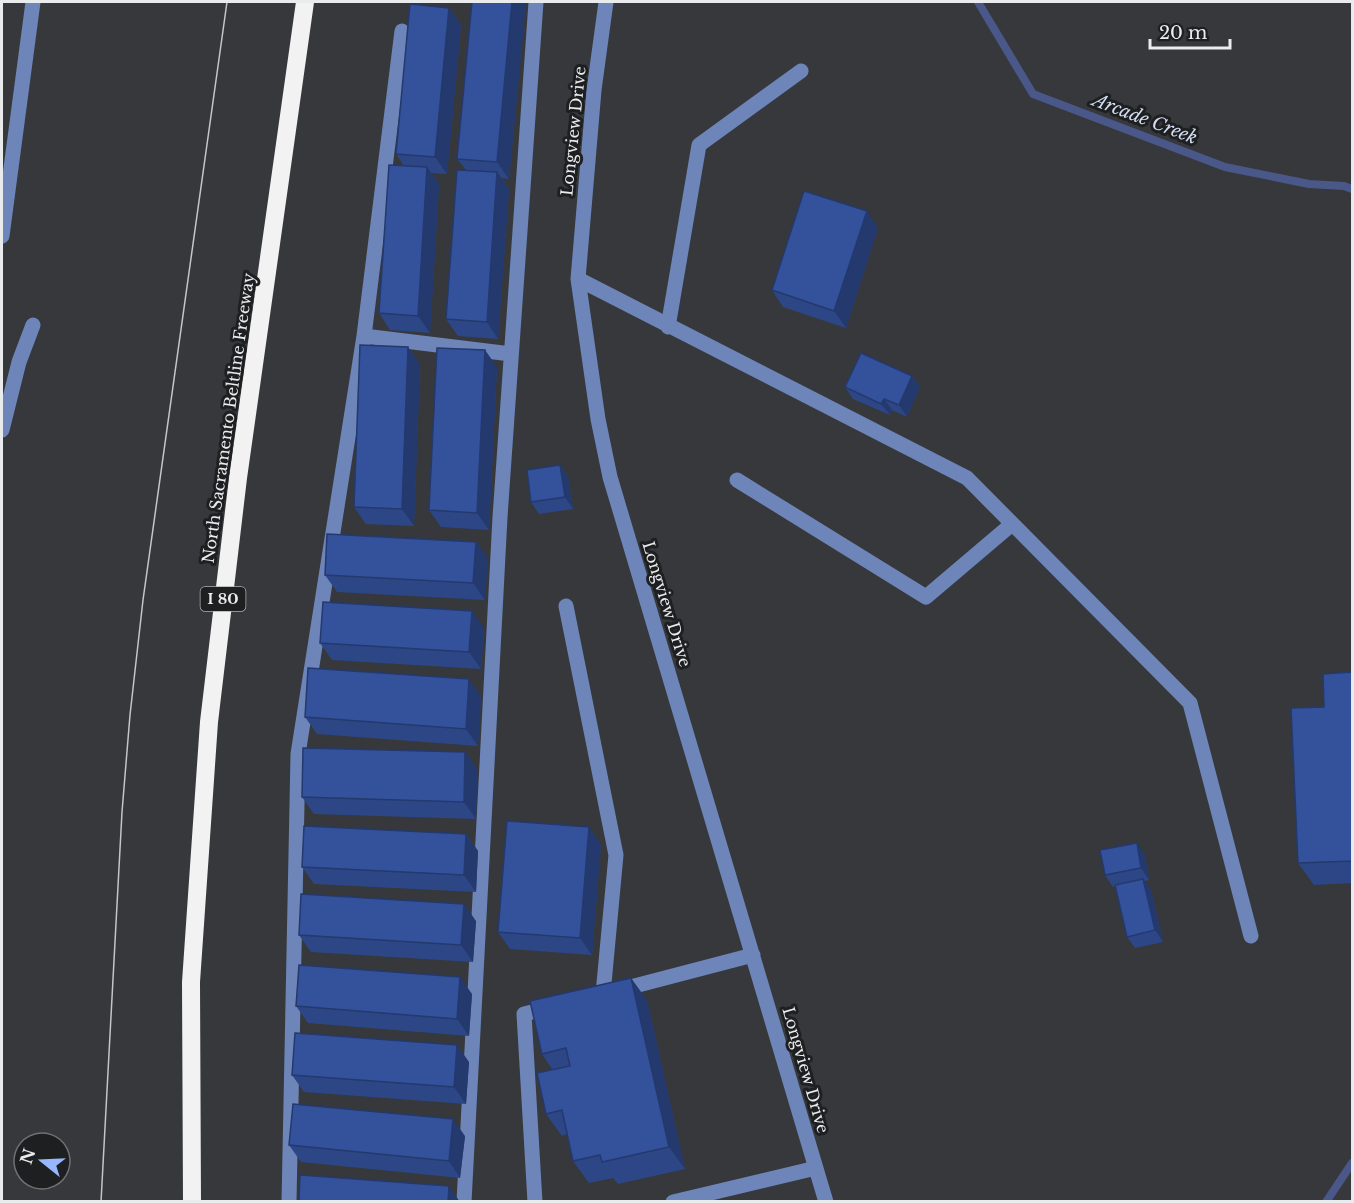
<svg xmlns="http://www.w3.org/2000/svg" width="1354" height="1203" viewBox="0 0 1354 1203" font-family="'Libre Baskerville',serif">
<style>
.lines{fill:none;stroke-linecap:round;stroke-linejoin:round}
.stream{stroke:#4a5789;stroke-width:8}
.minor{stroke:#6d85b9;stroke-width:15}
.highway{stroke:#f2f2f2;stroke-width:18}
.tram{stroke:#c5c6c8;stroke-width:1.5}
.wall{fill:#2d4786}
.shaded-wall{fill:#24396d}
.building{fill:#34529c;stroke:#24396d;stroke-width:1.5}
.labels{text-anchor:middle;stroke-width:6;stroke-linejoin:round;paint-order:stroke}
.shield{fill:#1e1f21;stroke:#adaeb0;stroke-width:1.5}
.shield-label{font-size:15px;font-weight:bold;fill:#eaebed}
.street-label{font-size:16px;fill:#eaebed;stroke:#1e1f21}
.water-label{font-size:18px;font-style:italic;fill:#d3def3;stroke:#1e1f21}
</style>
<rect width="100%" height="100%" fill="#36383b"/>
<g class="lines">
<!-- stream -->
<path class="stream" d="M978 2 1033 94 1225 167 1309 184 1344 186 1352 189
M1326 1202 1352 1163"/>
<!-- minor -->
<path class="minor" d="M606 2 594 90 578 279 598 419 610 477 826 1202
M2 236 33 2
M578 279 967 478 1190 703 1251 936
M668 327 699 145 801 71
M364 336 511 354
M2 430 19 362 33 325
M737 480 926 597 1012 524
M566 606 616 855 603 994
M619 990 753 955
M289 1202 298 754 364 336 402 31
M464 1202 500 517 536 2
M535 1202 524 1014 552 1007
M673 1202 816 1168"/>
<!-- highway -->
<path class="highway" d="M192 1202 191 982 209 722 238 478 305 2"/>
<!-- tram -->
<path class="tram" d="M101 1202 122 812 130 715 143 600 227 2"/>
</g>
<!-- wall -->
<path class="wall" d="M472 2H526L509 179 501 178 509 189 498 339 458 336 446 319 466 170 457 159Z
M449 8 461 25 447 174 431 173 439 184 430 333 390 330 379 313 404 166 396 154Z
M878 228 846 328 783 307 772 290Z
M420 364 414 526 366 524 354 507Z
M497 367 489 530 441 527 429 510Z
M912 376 920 387 907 417 892 410 890 415 853 399 845 387Z
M560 465 568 477 573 509 539 514 531 502Z
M476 542 488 559 485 600 337 592 325 575Z
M484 628 481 669 332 660 320 643Z
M1353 672V883L1314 885 1298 863 1324 707Z
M481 696 478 746 317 734 305 717Z
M465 752 477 769 476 819 314 814 302 797Z
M466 834 478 851 476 892 314 884 302 867Z
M601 844 592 955 510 949 498 932Z
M1145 855 1149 880 1144 881 1151 890 1163 942 1135 948 1127 937 1115 886 1113 887 1105 875Z
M476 921 473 962 311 952 299 935Z
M472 994 469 1036 308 1023 296 1006Z
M647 1000 685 1169 618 1184 613 1178 589 1183 573 1161 567 1134 562 1136 546 1114 552 1069 542 1054Z
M469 1062 466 1104 304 1092 292 1075Z
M465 1136 460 1178 301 1162 289 1145Z"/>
<!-- shaded-wall -->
<path class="shaded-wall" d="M512 2H526L509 179 497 162Z
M449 8 461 25 447 174 435 157Z
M427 167 439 184 430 333 418 316Z
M497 172 509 189 498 339 487 322Z
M867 211 878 228 846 328 834 311Z
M408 347 420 364 414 526 402 509Z
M485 350 497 367 489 530 477 513Z
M912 376 920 387 907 417 899 405Z
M884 399 892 410 890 415 881 404Z
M560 465 568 477 573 509 565 497Z
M476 542 488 559 485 600 473 583Z
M472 611 484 628 481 669 469 652Z
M469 679 481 696 478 746 466 729Z
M465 752 477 769 476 819 464 802Z
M589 827 601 844 592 955 580 938Z
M466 834 478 851 476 892 464 875Z
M1137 843 1145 855 1149 880 1141 868Z
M1143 879 1151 890 1163 942 1155 930Z
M464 904 476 921 473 962 461 945Z
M460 977 472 994 469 1036 457 1019Z
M631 978 647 1000 685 1169 669 1147Z
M457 1045 469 1062 466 1104 454 1087Z
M453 1119 465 1136 460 1178 449 1161Z
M449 1186 460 1202H448Z"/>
<!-- building -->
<path class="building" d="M472 2H512L497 162 457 159Z
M410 4 449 8 435 157 396 154Z
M389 165 427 167 418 316 379 313Z
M457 170 497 172 487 322 446 319Z
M804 191 867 211 834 311 772 290Z
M360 345 408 347 402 509 354 507Z
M437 348 485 350 477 513 429 510Z
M861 353 912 376 899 405 884 399 881 404 845 387Z
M560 465 565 497 531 502 527 470Z
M327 534 476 542 473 583 325 575Z
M323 602 472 611 469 652 320 643Z
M308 668 469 679 466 729 305 717Z
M1353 672V861L1298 863 1291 708 1324 707 1323 674Z
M303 748 465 752 464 802 302 797Z
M507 821 589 827 580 938 498 932Z
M304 826 466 834 464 875 302 867Z
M1137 843 1141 868 1105 875 1100 850Z
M1143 879 1155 930 1127 937 1115 885Z
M301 894 464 904 461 945 299 935Z
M299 965 460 977 457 1019 296 1006Z
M631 978 669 1147 602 1162 600 1155 573 1161 562 1110 546 1114 537 1073 570 1066 566 1048 542 1054 530 1001Z
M295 1033 457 1045 454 1087 292 1075Z
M293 1104 453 1119 449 1161 289 1145Z
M300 1175 449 1186 448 1202H299Z"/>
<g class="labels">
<!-- shield labels -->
<rect class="shield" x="200.5" y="587" width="45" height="24" rx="4.5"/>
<g class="shield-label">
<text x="223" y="604">I 80</text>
</g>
<!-- street labels -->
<g class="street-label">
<text transform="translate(573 131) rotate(-84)" y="6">Longview Drive</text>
<text transform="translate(228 418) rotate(-82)" y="6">North Sacramento Beltline Freeway</text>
<text transform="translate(667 604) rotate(73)" y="6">Longview Drive</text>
<text transform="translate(806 1070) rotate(74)" y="6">Longview Drive</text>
</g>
<!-- water labels -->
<g class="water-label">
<text transform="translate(1145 119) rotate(21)" y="6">Arcade Creek</text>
</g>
</g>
<!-- border -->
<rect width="1354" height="1203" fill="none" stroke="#eaebed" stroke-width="6"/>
<!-- north arrow -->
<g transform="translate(42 1161) rotate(288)"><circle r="28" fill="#1e1f21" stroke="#707173" stroke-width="1.5"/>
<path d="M0-4.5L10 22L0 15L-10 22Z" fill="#96b6fd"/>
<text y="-9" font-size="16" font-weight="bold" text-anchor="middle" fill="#eaebed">N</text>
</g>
<!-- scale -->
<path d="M1150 39v9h80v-9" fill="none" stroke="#eaebed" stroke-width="3"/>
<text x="1159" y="39" font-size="18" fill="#eaebed" stroke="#1e1f21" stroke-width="4.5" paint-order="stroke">20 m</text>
</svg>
